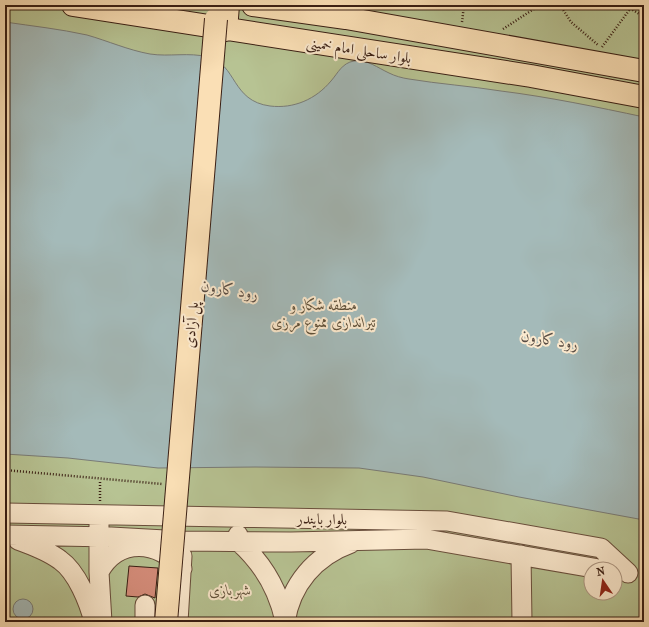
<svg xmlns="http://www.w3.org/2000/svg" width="649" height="627" viewBox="0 0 649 627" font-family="'IM FELL French Canon',Amiri,serif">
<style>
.green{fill:#b7c393;stroke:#787053;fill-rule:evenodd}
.water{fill:#a4bab9;stroke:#797c77}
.building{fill:#d58d7b;stroke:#391e13}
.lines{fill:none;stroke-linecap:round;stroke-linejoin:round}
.minor-casing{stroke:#694e3c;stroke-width:21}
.major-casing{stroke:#391e13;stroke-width:24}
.path{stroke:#391e13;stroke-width:2.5;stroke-dasharray:1 2;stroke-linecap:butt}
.minor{stroke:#fceacf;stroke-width:19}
.major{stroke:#fadfb5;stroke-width:22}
.major-bridge-casing{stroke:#391e13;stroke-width:24;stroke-linecap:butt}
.major-bridge{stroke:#fadfb5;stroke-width:22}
.labels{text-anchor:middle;stroke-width:4;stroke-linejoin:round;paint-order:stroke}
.street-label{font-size:15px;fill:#391e13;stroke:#fceacf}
.park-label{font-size:15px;font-style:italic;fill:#5f5039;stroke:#fceacf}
.water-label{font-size:16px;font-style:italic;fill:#594d45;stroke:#fceacf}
</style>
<rect width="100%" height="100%" fill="#fadfb5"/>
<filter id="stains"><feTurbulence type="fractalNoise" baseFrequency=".005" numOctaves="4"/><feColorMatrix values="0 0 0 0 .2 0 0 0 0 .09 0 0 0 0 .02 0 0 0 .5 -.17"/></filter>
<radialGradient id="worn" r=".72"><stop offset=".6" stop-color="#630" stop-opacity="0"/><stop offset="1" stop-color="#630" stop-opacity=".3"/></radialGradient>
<!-- green -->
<path class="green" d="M5 5H644V622H5ZM591 569H615V593H591Z"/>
<!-- water -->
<path class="water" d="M5 22C32 26 60 29 87 35 108 41 128 50 150 54 169 57 189 52 208 57 237 64 231 101 270 106 294 109 316 99 331 81 338 73 342 63 354 61 367 59 378 68 389 73 395 76 402 78 409 79 439 84 470 86 501 91 549 97 597 107 644 117V520L519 497 423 477 359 468 255 467 158 468 68 458 5 454Z
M13 609a10 10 0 1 1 20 0a10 10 0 1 1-20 0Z"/>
<!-- building -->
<path class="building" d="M129 566 158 568 155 598 145 594 138 597 126 596Z"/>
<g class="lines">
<defs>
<path id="minor" d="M5 513 447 521 601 548 628 573
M99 524V572L102 622
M5 535 111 537 183 541 291 542 426 539 599 569
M238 535V541C263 563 278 589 285 621
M18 540C32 545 48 551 60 560 77 572 89 602 94 622
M521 555 522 622
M99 572C118 537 159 540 182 569
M145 622V605
M178 622 182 556
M285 622C291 584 315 556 351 543"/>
<path id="major" d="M73 5 531 76 644 97
M253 5 346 18 644 71
M226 30 228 5"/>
</defs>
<!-- minor casing -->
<use href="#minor" class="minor-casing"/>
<!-- major casing -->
<use href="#major" class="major-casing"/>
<!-- path -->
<path class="path" d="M560 5 571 22 598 45
M625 5 644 17
M462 22 464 5
M503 29 540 5
M602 47 633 5
M5 470 162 484
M100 501V480"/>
<!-- minor -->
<use href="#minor" class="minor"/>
<!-- major -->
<use href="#major" class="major"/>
<defs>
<path id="major-bridge" d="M166 622 216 19"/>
</defs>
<!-- major-bridge casing -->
<use href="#major-bridge" class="major-bridge-casing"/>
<!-- major-bridge -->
<use href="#major-bridge" class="major-bridge"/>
</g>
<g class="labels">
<!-- street labels -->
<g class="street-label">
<text transform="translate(359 50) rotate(9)" y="5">بلوار ساحلی امام خمینی</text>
<text transform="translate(191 325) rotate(-85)" y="5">پل آزادی</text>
<text transform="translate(322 519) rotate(1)" y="5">بلوار بایندر</text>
</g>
<!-- park labels -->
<g class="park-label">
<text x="324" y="310">منطقه شکار و<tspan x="324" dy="17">تیراندازی ممنوع مرزی</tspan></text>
<text x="230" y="595">شهربازی</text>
</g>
<!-- water labels -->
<g class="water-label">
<text transform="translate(230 289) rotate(9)" y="6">رود کارون</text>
<text transform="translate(550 339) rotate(9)" y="6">رود کارون</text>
</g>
</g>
<!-- margin -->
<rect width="649" height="627" fill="none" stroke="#fadfb5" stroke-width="20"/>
<rect x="6" y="6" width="637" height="615" fill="none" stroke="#391e13" stroke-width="2"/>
<rect x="10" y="10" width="629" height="607" fill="none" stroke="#391e13"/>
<!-- north arrow -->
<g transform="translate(603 581) rotate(347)"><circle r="19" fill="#fceacf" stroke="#ae9884"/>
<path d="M0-3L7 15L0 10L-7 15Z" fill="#8f2418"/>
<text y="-6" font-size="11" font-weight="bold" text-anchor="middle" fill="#391e13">N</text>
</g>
<rect width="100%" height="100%" filter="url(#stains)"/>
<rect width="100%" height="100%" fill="url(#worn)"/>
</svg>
